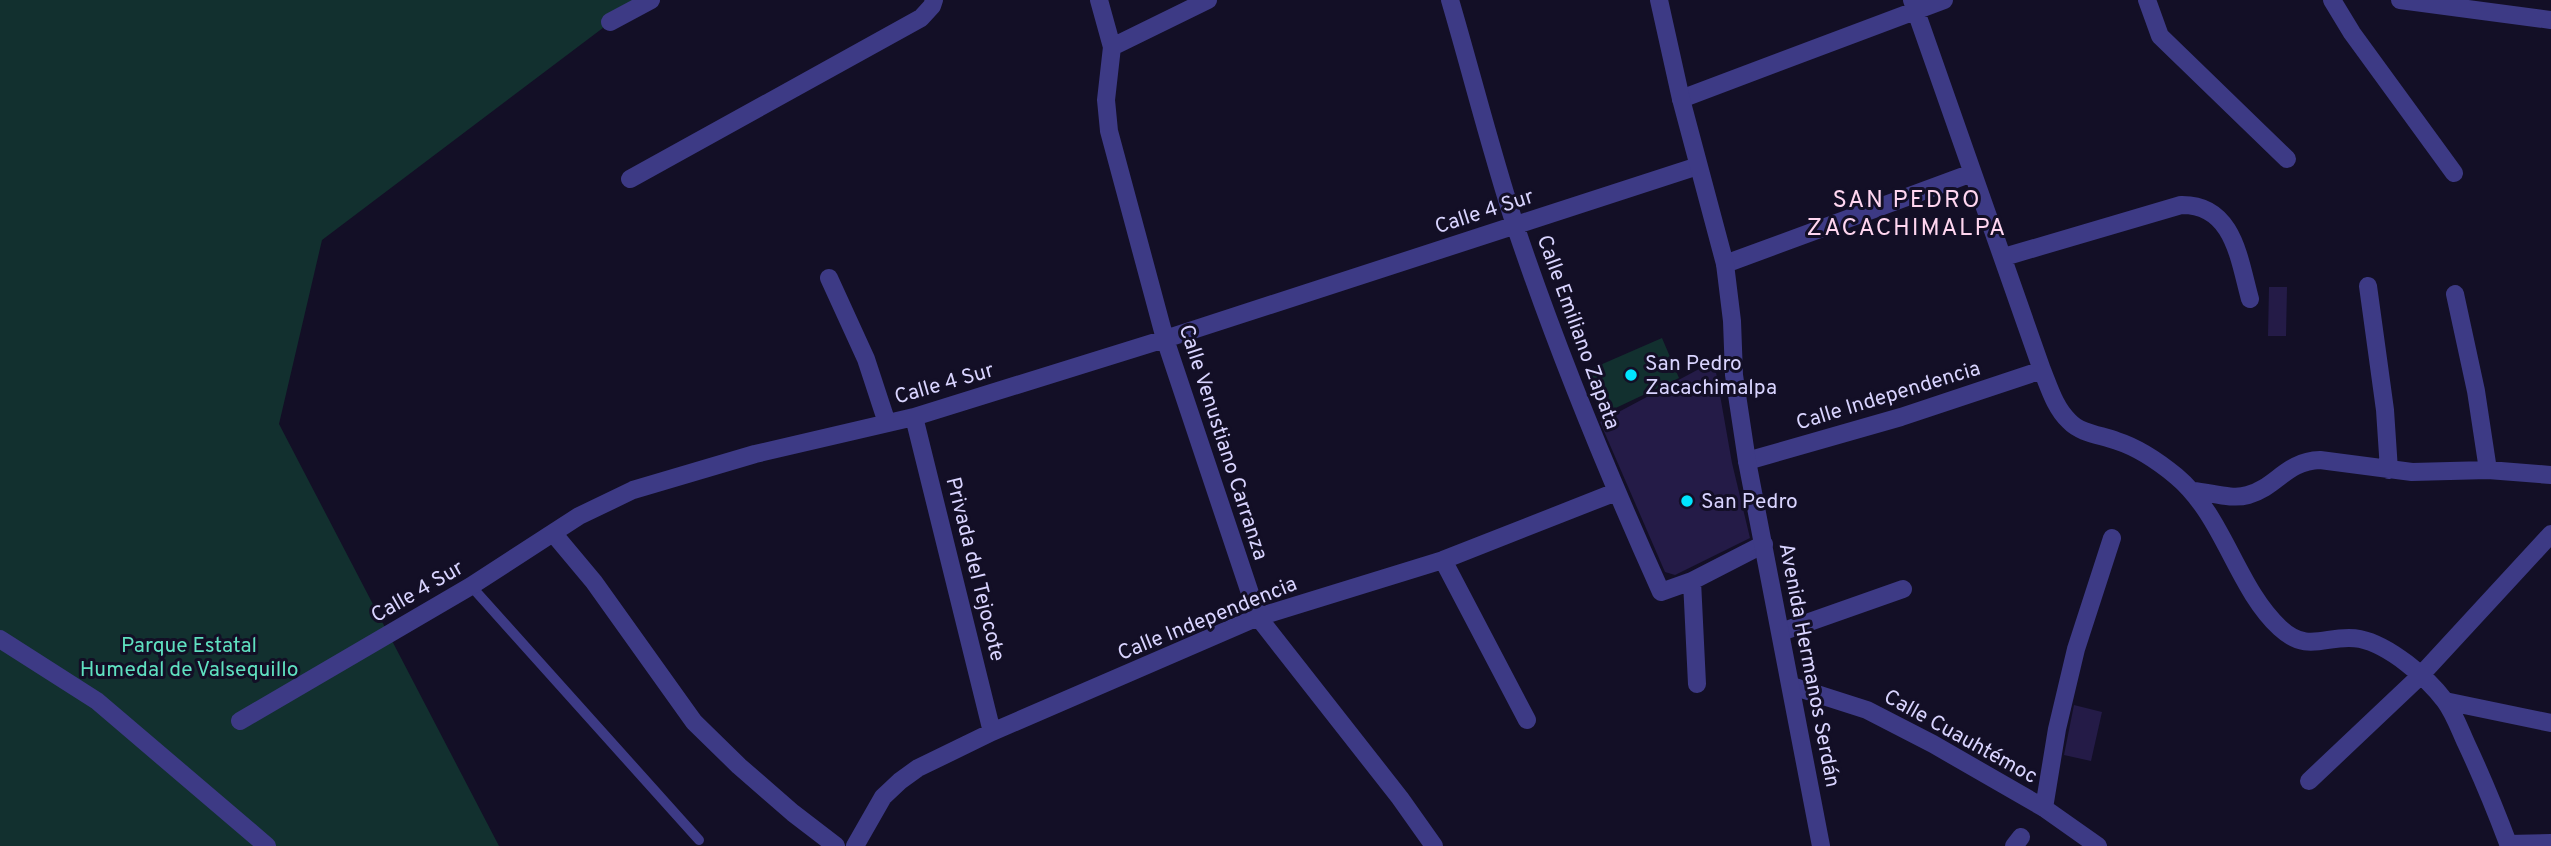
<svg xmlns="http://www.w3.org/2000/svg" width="2551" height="846" viewBox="0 0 2551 846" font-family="Overpass,sans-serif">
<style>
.green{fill:#12302f}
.building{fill:#241b47}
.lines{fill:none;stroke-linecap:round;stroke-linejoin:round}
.service{stroke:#3d3a85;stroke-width:10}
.minor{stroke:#3d3a85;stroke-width:18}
.tertiary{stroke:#3d3a85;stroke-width:18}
.poi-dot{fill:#00e5ff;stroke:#130f26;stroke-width:2.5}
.labels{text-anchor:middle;stroke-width:6;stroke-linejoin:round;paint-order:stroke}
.street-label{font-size:21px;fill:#d9d4ff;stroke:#130f26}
.poi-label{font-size:21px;fill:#d9d4ff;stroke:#130f26;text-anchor:start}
.park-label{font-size:21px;fill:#5fe0c0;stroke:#130f26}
.quarter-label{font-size:24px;letter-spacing:2px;fill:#ffd6f0;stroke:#130f26}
</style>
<rect width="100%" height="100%" fill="#130f26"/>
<!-- green -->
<path class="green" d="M0 0H640L322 240 279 424 499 846H0Z
M1662 338 1679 378 1601 415 1584 372Z"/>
<!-- building -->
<path class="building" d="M2269 287H2287L2286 336H2268Z
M1714 361 1732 463 1750 538 1675 575 1665 572 1600 422Z
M2074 705 2102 712 2091 761 2064 755Z"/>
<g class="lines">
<!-- service -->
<path class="service" d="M471 586 699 840"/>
<!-- minor -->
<path class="minor" d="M1099 0 1112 47 1106 100 1109 131 1165 339 1258 617 1400 798 1434 846
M1450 0C1472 75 1491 151 1515 225 1557 350 1607 472 1661 592L1692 581 1764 544
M1912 0 2042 370C2049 387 2055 408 2069 421 2081 434 2102 435 2117 441 2139 448 2159 462 2176 476 2224 516 2236 587 2280 628 2309 655 2328 633 2360 639 2389 645 2427 677 2445 701 2454 713 2460 730 2466 743 2482 777 2496 811 2509 846
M2147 0 2160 36 2287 159
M2332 0 2352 33 2454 173
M2400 0 2551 20
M610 22 651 0
M1112 47 1208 0
M1681 99 1944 0
M630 179 921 18 932 6 934 0
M2004 257 2181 205C2234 204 2239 260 2250 299
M1725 264 1972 173
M829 278 866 359 887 423
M2368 286 2385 410 2389 470
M2455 294 2476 391 2488 470
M914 417 992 732
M1747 461 1901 417 2042 370
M2193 491C2210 492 2231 500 2248 495 2277 487 2286 461 2320 460L2412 472 2488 470 2551 475
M553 533 594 582 694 722 739 766 793 813 836 846
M1443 560 1527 720
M1692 581 1697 684
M1781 632 1903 589
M0 639 97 701 267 846
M1792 686 1867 710 1933 744 2044 808 2098 846
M2445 701 2551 723
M240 721 471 586 579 516 633 490 755 454 914 417 1165 339 1698 166
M2309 781 2420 676 2551 534
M2044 808 2057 729 2076 649 2112 538
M2508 844 2551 843
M855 846 883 797 900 781 918 768 992 732 1258 617 1443 560 1616 492
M2014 846 2021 837"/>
<!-- tertiary -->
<path class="tertiary" d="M1659 0 1681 99 1725 264 1732 321 1734 375 1747 461 1821 846"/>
</g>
<!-- markers -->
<g class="poi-dot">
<circle cx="1631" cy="375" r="7"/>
<circle cx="1687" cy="501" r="7"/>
</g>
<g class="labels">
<!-- street labels -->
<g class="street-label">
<text transform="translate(1484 211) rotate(-18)" y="7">Calle 4 Sur</text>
<text transform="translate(1579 332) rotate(70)" y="7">Calle Emiliano Zapata</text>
<text transform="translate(944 383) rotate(-16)" y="7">Calle 4 Sur</text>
<text transform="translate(1888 395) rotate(-17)" y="7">Calle Independencia</text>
<text transform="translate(1224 442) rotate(72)" y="7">Calle Venustiano Carranza</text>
<text transform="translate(976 569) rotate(76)" y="7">Privada del Tejocote</text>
<text transform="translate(417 591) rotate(-30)" y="7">Calle 4 Sur</text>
<text transform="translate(1207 618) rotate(-22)" y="7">Calle Independencia</text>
<text transform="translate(1810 665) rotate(79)" y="7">Avenida Hermanos Serdán</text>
<text transform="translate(1961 736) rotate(29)" y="7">Calle Cuauhtémoc</text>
</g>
<!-- poi labels -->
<g class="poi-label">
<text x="1645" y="370">San Pedro<tspan x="1645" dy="24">Zacachimalpa</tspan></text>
<text x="1701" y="508">San Pedro</text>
</g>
<!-- park labels -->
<g class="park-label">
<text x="189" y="652">Parque Estatal<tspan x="189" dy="24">Humedal de Valsequillo</tspan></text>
</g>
<!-- quarter labels -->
<g class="quarter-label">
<text x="1907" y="207">SAN PEDRO<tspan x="1907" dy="28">ZACACHIMALPA</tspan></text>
</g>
</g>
</svg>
